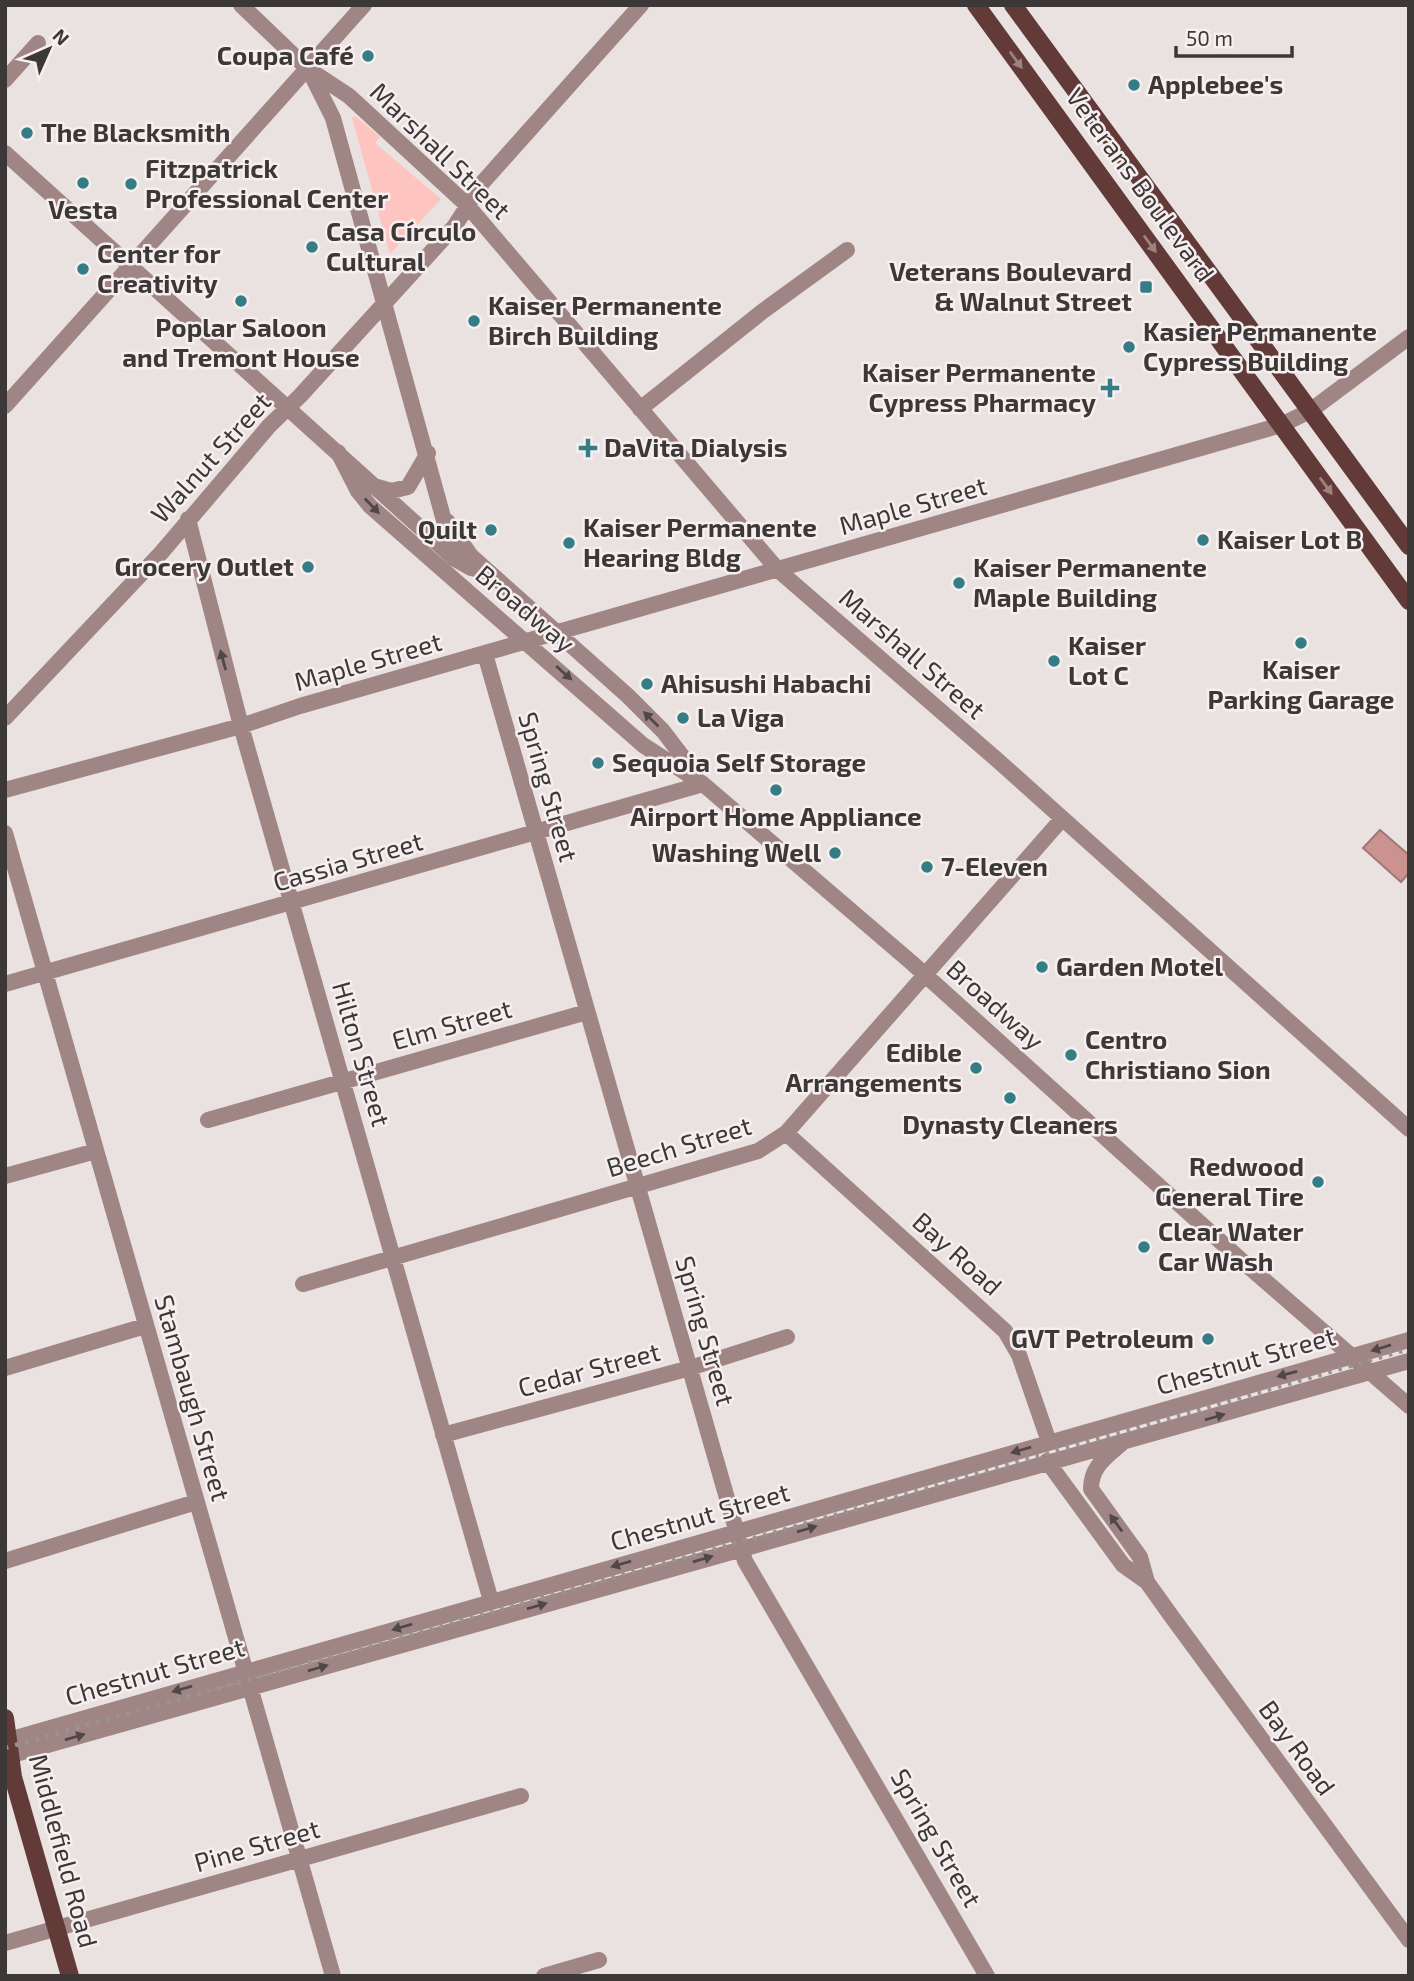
<svg xmlns="http://www.w3.org/2000/svg" width="1414" height="1981" viewBox="0 0 1414 1981" font-family="'Exo 2',sans-serif">
<style>
.green{fill:#fec4c0}
.water{fill:#cb938f;stroke:#a07875;stroke-width:2}
.lines{fill:none;stroke-linecap:round;stroke-linejoin:round}
.minor{stroke:#9f8684;stroke-width:16}
.major{stroke:#623a38;stroke-width:18}
.rail{stroke:#999493;stroke-width:4.5;stroke-dasharray:3.5 7;stroke-linecap:butt}
.oneway{fill:#9e8281}
.oneway2{fill:#4f4846}
.poi-dot{fill:#357d84;stroke:#f7efef;stroke-width:2.5}
.labels{text-anchor:middle;stroke-width:5;stroke-linejoin:round;paint-order:stroke}
.poi-label{font-size:26px;font-weight:bold;fill:#3b3837;stroke:#f7efef;text-anchor:start}
.street-label{font-size:26px;fill:#3b3837;stroke:#f7efef}
</style>
<rect width="100%" height="100%" fill="#eae2e1"/>
<!-- green -->
<path class="green" d="M355 116 380 137 375 143 441 199 390 254 352 118Z"/>
<!-- water -->
<path class="water" d="M1380 830 1409 855V873L1401 882 1363 848Z"/>
<g class="lines">
<!-- minor -->
<path class="minor" d="M241 5 308 69 349 96 467 205 778 570 995 758 1409 1129
M309 70 333 118 454 557
M5 80 38 43
M5 153 455 559 471 568 489 572
M5 406 364 5
M640 409 763 311 847 250
M338 452 358 491 370 506 643 745 703 784 912 963 1241 1260 1409 1406
M374 486 391 491 408 487 428 453
M188 519 241 726 491 1601
M447 521 471 556 628 696 663 731 695 773
M485 654 745 1561 987 1976
M5 718 161 553 269 426 300 396 454 227 483 182 641 5
M5 790 241 726 300 706 1281 425 1310 411 1409 337
M5 833 333 1976
M5 984 703 784
M208 1120 587 1012
M786 1133 1005 1331 1019 1355 1049 1442
M5 1176 96 1151
M303 1284 758 1151 786 1133 1062 819
M5 1368 145 1326
M443 1435 690 1368 787 1337
M1121 1444C1105 1458 1091 1467 1091 1489L1140 1557 1147 1582 1172 1617 1409 1940
M1047 1461 1123 1565 1147 1582
M5 1561 196 1502
M5 1741 1409 1340
M5 1757 1409 1361
M5 1943 521 1796
M544 1976 599 1960"/>
<!-- major -->
<path class="major" d="M976 5 1409 601
M1013 5 1409 546
M5 1718 13 1777 70 1976"/>
<!-- rail -->
<path class="rail" d="M5 1748 804 1524 1409 1349"/>
</g>
<!-- one-way arrows -->
<defs><path id="oneway-solid" d="M-6-.8H1V-3.2L6.5 0L1 3.2V.8H-6Z" transform="scale(1.75)"/></defs>
<g class="oneway">
<use href="#oneway-solid" transform="translate(1016 60) rotate(54)"/>
<use href="#oneway-solid" transform="translate(1150 244) rotate(54)"/>
<use href="#oneway-solid" transform="translate(1326 486) rotate(54)"/>
</g>
<g class="oneway2">
<use href="#oneway-solid" transform="translate(372 506) rotate(46)"/>
<use href="#oneway-solid" transform="translate(223 660) rotate(-105)"/>
<use href="#oneway-solid" transform="translate(564 673) rotate(42)"/>
<use href="#oneway-solid" transform="translate(651 719) rotate(-135)"/>
<use href="#oneway-solid" transform="translate(1381 1348) rotate(163)"/>
<use href="#oneway-solid" transform="translate(1287 1374) rotate(165)"/>
<use href="#oneway-solid" transform="translate(1215 1417) rotate(-16)"/>
<use href="#oneway-solid" transform="translate(1021 1450) rotate(164)"/>
<use href="#oneway-solid" transform="translate(1116 1523) rotate(-126)"/>
<use href="#oneway-solid" transform="translate(807 1529) rotate(-16)"/>
<use href="#oneway-solid" transform="translate(703 1559) rotate(-16)"/>
<use href="#oneway-solid" transform="translate(621 1564) rotate(164)"/>
<use href="#oneway-solid" transform="translate(537 1606) rotate(-16)"/>
<use href="#oneway-solid" transform="translate(402 1627) rotate(164)"/>
<use href="#oneway-solid" transform="translate(318 1668) rotate(-16)"/>
<use href="#oneway-solid" transform="translate(182 1689) rotate(164)"/>
<use href="#oneway-solid" transform="translate(75 1737) rotate(-16)"/>
</g>
<!-- markers -->
<g class="poi-dot">
<circle cx="368" cy="56" r="7"/>
<circle cx="1134" cy="85" r="7"/>
<circle cx="27" cy="133" r="7"/>
<circle cx="83" cy="183" r="7"/>
<circle cx="131" cy="184" r="7"/>
<circle cx="312" cy="247" r="7"/>
<circle cx="83" cy="269" r="7"/>
<rect x="1139" y="280" width="14" height="14" rx="3.5"/>
<circle cx="241" cy="301" r="7"/>
<circle cx="474" cy="321" r="7"/>
<circle cx="1129" cy="347" r="7"/>
<path d="M1106.5 377.5h7v7h7v7h-7v7h-7v-7h-7v-7h7z"/>
<path d="M584.5 437.5h7v7h7v7h-7v7h-7v-7h-7v-7h7z"/>
<circle cx="491" cy="530" r="7"/>
<circle cx="1203" cy="540" r="7"/>
<circle cx="569" cy="543" r="7"/>
<circle cx="308" cy="567" r="7"/>
<circle cx="959" cy="583" r="7"/>
<circle cx="1301" cy="643" r="7"/>
<circle cx="1054" cy="661" r="7"/>
<circle cx="647" cy="684" r="7"/>
<circle cx="683" cy="718" r="7"/>
<circle cx="598" cy="763" r="7"/>
<circle cx="776" cy="790" r="7"/>
<circle cx="835" cy="853" r="7"/>
<circle cx="927" cy="867" r="7"/>
<circle cx="1042" cy="967" r="7"/>
<circle cx="1071" cy="1055" r="7"/>
<circle cx="976" cy="1068" r="7"/>
<circle cx="1010" cy="1098" r="7"/>
<circle cx="1318" cy="1182" r="7"/>
<circle cx="1144" cy="1247" r="7"/>
<circle cx="1208" cy="1339" r="7"/>
</g>
<g class="labels">
<!-- poi labels -->
<g class="poi-label">
<text x="354" y="65" text-anchor="end">Coupa Café</text>
<text x="1148" y="94">Applebee's</text>
<text x="41" y="142">The Blacksmith</text>
<text x="145" y="178">Fitzpatrick<tspan x="145" dy="30">Professional Center</tspan></text>
<text x="83" y="219" text-anchor="middle">Vesta</text>
<text x="326" y="241">Casa Círculo<tspan x="326" dy="30">Cultural</tspan></text>
<text x="97" y="263">Center for<tspan x="97" dy="30">Creativity</tspan></text>
<text x="1132" y="281" text-anchor="end">Veterans Boulevard<tspan x="1132" dy="30">&amp; Walnut Street</tspan></text>
<text x="488" y="315">Kaiser Permanente<tspan x="488" dy="30">Birch Building</tspan></text>
<text x="241" y="337" text-anchor="middle">Poplar Saloon<tspan x="241" dy="30">and Tremont House</tspan></text>
<text x="1143" y="341">Kasier Permanente<tspan x="1143" dy="30">Cypress Building</tspan></text>
<text x="1096" y="382" text-anchor="end">Kaiser Permanente<tspan x="1096" dy="30">Cypress Pharmacy</tspan></text>
<text x="604" y="457">DaVita Dialysis</text>
<text x="583" y="537">Kaiser Permanente<tspan x="583" dy="30">Hearing Bldg</tspan></text>
<text x="477" y="539" text-anchor="end">Quilt</text>
<text x="1217" y="549">Kaiser Lot B</text>
<text x="294" y="576" text-anchor="end">Grocery Outlet</text>
<text x="973" y="577">Kaiser Permanente<tspan x="973" dy="30">Maple Building</tspan></text>
<text x="1068" y="655">Kaiser<tspan x="1068" dy="30">Lot C</tspan></text>
<text x="1301" y="679" text-anchor="middle">Kaiser<tspan x="1301" dy="30">Parking Garage</tspan></text>
<text x="661" y="693">Ahisushi Habachi</text>
<text x="697" y="727">La Viga</text>
<text x="612" y="772">Sequoia Self Storage</text>
<text x="776" y="826" text-anchor="middle">Airport Home Appliance</text>
<text x="821" y="862" text-anchor="end">Washing Well</text>
<text x="941" y="876">7-Eleven</text>
<text x="1056" y="976">Garden Motel</text>
<text x="1085" y="1049">Centro<tspan x="1085" dy="30">Christiano Sion</tspan></text>
<text x="962" y="1062" text-anchor="end">Edible<tspan x="962" dy="30">Arrangements</tspan></text>
<text x="1010" y="1134" text-anchor="middle">Dynasty Cleaners</text>
<text x="1304" y="1176" text-anchor="end">Redwood<tspan x="1304" dy="30">General Tire</tspan></text>
<text x="1158" y="1241">Clear Water<tspan x="1158" dy="30">Car Wash</tspan></text>
<text x="1194" y="1348" text-anchor="end">GVT Petroleum</text>
</g>
<!-- street labels -->
<g class="street-label">
<text transform="translate(440 151) rotate(44)" y="9">Marshall Street</text>
<text transform="translate(1140 185) rotate(54)" y="9">Veterans Boulevard</text>
<text transform="translate(211 458) rotate(-48)" y="9">Walnut Street</text>
<text transform="translate(913 506) rotate(-16)" y="9">Maple Street</text>
<text transform="translate(525 609) rotate(40)" y="9">Broadway</text>
<text transform="translate(912 654) rotate(41)" y="9">Marshall Street</text>
<text transform="translate(368 662) rotate(-16)" y="9">Maple Street</text>
<text transform="translate(548 787) rotate(74)" y="9">Spring Street</text>
<text transform="translate(348 862) rotate(-16)" y="9">Cassia Street</text>
<text transform="translate(995 1005) rotate(42)" y="9">Broadway</text>
<text transform="translate(452 1025) rotate(-16)" y="9">Elm Street</text>
<text transform="translate(361 1054) rotate(74)" y="9">Hilton Street</text>
<text transform="translate(679 1147) rotate(-17)" y="9">Beech Street</text>
<text transform="translate(957 1254) rotate(42)" y="9">Bay Road</text>
<text transform="translate(705 1331) rotate(74)" y="9">Spring Street</text>
<text transform="translate(1246 1361) rotate(-16)" y="9">Chestnut Street</text>
<text transform="translate(589 1370) rotate(-15)" y="9">Cedar Street</text>
<text transform="translate(192 1398) rotate(74)" y="9">Stambaugh Street</text>
<text transform="translate(700 1517) rotate(-16)" y="9">Chestnut Street</text>
<text transform="translate(155 1672) rotate(-16)" y="9">Chestnut Street</text>
<text transform="translate(1297 1748) rotate(54)" y="9">Bay Road</text>
<text transform="translate(936 1838) rotate(60)" y="9">Spring Street</text>
<text transform="translate(257 1846) rotate(-16)" y="9">Pine Street</text>
<text transform="translate(63 1851) rotate(75)" y="9">Middlefield Road</text>
</g>
</g>
<!-- border -->
<rect width="1414" height="1981" fill="none" stroke="#3b3837" stroke-width="14"/>
<!-- north arrow -->
<g transform="translate(49 49) rotate(45)" stroke="#f7efef" stroke-width="5" paint-order="stroke">
<path d="M0-5L12 26L0 18L-12 26Z" fill="#3b3837"/>
<text y="-10" font-size="19" font-weight="bold" text-anchor="middle" fill="#3b3837">N</text>
</g>
<!-- scale -->
<path d="M1176 46v10h116v-10" fill="none" stroke="#3b3837" stroke-width="3.5"/>
<text x="1186" y="46" font-size="21" fill="#3b3837" stroke="#f7efef" stroke-width="5" paint-order="stroke">50 m</text>
</svg>
